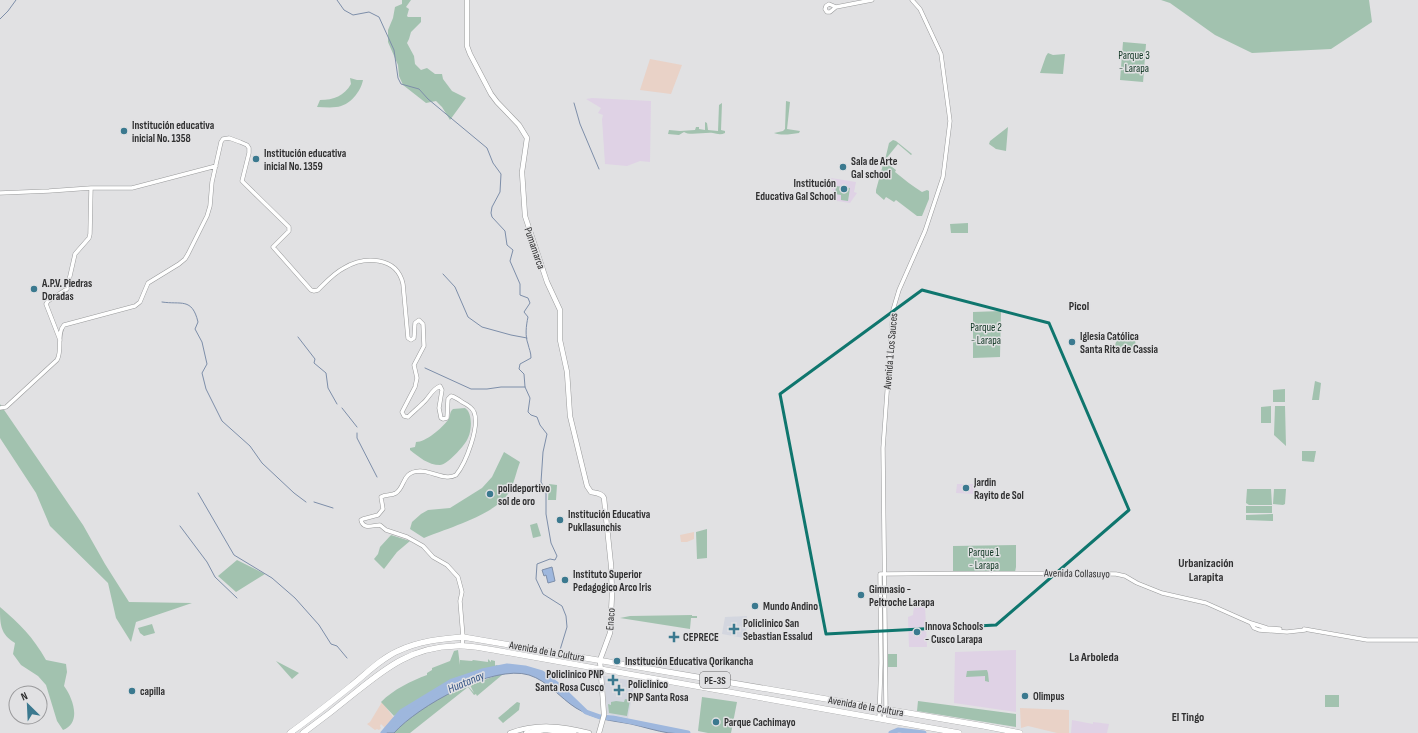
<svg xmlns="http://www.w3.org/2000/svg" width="1418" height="733" viewBox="0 0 1418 733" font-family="'Sofia Sans Condensed',sans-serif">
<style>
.built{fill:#d3d6df}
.industrial{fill:#e9d2c7}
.education{fill:#dfd2e5}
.green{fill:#a2c2af}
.water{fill:#9eb7dd;stroke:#7d8ea9}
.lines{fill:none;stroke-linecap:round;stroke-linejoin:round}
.stream{stroke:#7d8ea9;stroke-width:1}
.river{stroke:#9eb7dd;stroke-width:5}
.minor-casing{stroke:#999a9b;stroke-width:4.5}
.major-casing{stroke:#999a9b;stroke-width:5.5}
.highway-casing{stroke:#999a9b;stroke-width:6}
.minor{stroke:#fff;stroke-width:3.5}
.major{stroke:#fff;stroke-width:4.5}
.highway{stroke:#fff;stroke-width:5.5}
.marked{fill:none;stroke:#0f766e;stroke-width:3;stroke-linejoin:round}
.poi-dot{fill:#3b798f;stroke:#e1e1e3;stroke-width:1.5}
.labels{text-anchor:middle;stroke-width:3;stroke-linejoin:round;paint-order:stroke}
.shield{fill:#e1e1e3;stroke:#656566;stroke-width:1}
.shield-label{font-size:10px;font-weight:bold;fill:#303031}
.park-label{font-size:11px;fill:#113724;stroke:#e1e1e3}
.poi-label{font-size:11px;font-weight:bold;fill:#303031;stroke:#e1e1e3;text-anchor:start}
.street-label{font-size:11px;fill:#303031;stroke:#e1e1e3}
.neighbourhood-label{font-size:12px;font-weight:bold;fill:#303031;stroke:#e1e1e3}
.water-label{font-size:12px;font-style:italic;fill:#325284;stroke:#e1e1e3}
</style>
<rect width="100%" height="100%" fill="#e1e1e3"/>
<!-- built -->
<path class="built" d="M747 616 746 636 744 638 722 634 725 617Z
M604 676 635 681 628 718 607 714Z"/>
<!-- industrial -->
<path class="industrial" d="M650 59 682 65 671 94 640 90Z
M694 532V539L687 542H681L680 535Z
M382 702 394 718 385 728 381 724 380 726 381 728 379 730 377 729 375 730 367 724 370 722Z
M1020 708 1069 710V733H1057L1028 726 1021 728Z"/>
<!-- education -->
<path class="education" d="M592 98 651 101 650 162 640 161 627 166 605 164 602 119 603 115 598 113 601 108 586 99Z
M831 178 856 182 854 192 857 193 850 203 837 201 830 183Z
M957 484H976V494L956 493Z
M925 605 927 647H909L908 617 913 615 914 606Z
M1016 650V712L954 703 955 652Z
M1072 720 1093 724V722L1109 724 1107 733H1071Z"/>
<!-- green -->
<path class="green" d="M402 0H411L406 7 409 9 407 16 408 17H421V22L411 32 409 39 407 43 414 56 415 64 421 70 427 68 435 74H442L443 79 452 91 466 98 450 120 442 107 436 101 426 103 403 85 399 76 398 65 388 42V30L393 18 395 7 402 4Z
M1161 0H1369L1372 22 1331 49 1252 53 1215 35 1170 3Z
M1123 42 1146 44 1143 83V82L1120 80Z
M1048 53 1053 55 1065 54 1063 74 1040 73 1046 56Z
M350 78 357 80H363C361 91 350 106 336 107 330 108 323 107 317 107L320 100C334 100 344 96 351 84Z
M786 101 790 102 787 129 800 131 799 133C791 134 782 136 774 133L783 131 785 129Z
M722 103 721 130 725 131V133C721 135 717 134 713 133 705 132 689 136 684 132L679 135 668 134 669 130 680 131 695 130 696 127H699V129L705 130V122L707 123 708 130 718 131 719 105Z
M1008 127 1006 151 996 149 989 144 990 141Z
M893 140 896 141 912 154 911 155 898 144 885 160 889 143Z
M884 161 896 170 895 172C904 179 912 186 922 192L927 190 929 191V199L922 216H917L896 200 894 202 886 197 884 200 876 193V190Z
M836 186 850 188 848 201 841 200V195L835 194Z
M968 223V233H951L950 224Z
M1001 311 1000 357 973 358V312Z
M1135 337 1136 353 1113 352 1116 342 1119 338Z
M1315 381 1321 383 1319 400H1312Z
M1285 389V402H1273V390Z
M0 404 83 525 105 564 129 602 192 603 136 622 131 642 116 618 108 583 50 526 36 493 0 438Z
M1271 406V423H1261V407Z
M1275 406H1285L1286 446 1274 435Z
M465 408C473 413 472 432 467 440 464 446 447 465 440 465 428 465 419 457 410 450V448L415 447 416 442C426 442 442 428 448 420 451 416 449 412 453 409Z
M1302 451H1316L1314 462 1302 461Z
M504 452 520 462C516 472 514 485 508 494 494 515 448 528 424 538L410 529 412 522 421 514 428 510 450 508 482 488 492 477Z
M549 484 557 485 556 500H548Z
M1247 489H1271L1272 505H1249L1246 503Z
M1274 489H1286L1285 504 1283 505 1273 504Z
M1246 506H1272V513H1246Z
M1273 514V521L1246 520V515Z
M537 523 541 536 533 538 530 525Z
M707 529V558L697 559 696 532Z
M391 535 410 541 397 552 384 569 374 559 378 554 380 547Z
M1016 545V567L1015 572 953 571V546Z
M237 560 265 574 236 592 218 576Z
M0 607C20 624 33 637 46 660L66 664 67 672 64 686C73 698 82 723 63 730L57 721 46 685 38 676 21 665 13 654 15 643C0 634 0 624 0 607Z
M692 615V616H697V618H691L690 629 620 618 630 616Z
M152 624 155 633 144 636 140 633 138 628Z
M458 650 460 665V660L472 661 473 660 488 662V659L491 662V660L495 661V666L496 665 504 667 482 671 452 681 394 716 381 702C394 689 411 681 427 675V673L432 670V668L450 661 454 651Z
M888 654H897V667H888Z
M276 661 299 673 292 679Z
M987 670 988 673 989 682 985 681V676L966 677 967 671Z
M498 675H502L477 696 476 694 474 695 468 687 410 733H394C413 711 441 695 468 686L474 693 470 685Z
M1325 695H1339V707H1325Z
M702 697 737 702 731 733H708L698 731Z
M625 699 630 700 627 716 609 713 608 704 611 705V702L616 701 624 702Z
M918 701 1016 714V727L917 711Z
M517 702 520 703 519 710 503 723 498 718Z"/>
<!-- water -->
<path class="water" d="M552 567 555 581 548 583 546 575 544 576 542 570Z
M507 666 525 668 542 673 558 685 586 712 600 717 613 718 688 733C682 733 675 733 669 733 656 731 644 727 631 724 609 720 596 720 576 708 560 698 548 681 529 675 493 664 418 706 394 733H383L401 712 452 681 482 671Z"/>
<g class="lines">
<!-- stream -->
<path class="stream" d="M337 0 344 10 353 15 369 12 379 17 394 50 398 78 401 84 419 89 428 99 487 148 493 163 501 174 500 192 492 207 491 213 492 217 505 231 507 245 513 250 510 261 520 284V295L528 298 530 303 524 312 528 317C526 326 525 336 528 344 529 349 531 352 531 358L520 364 519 369 524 374 525 387 530 398 528 412 531 415 537 417 540 425 547 434 543 452 541 482 546 491V514L551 543 557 556 555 560 550 559 537 564 536 579 543 594 562 606 566 616 567 627 560 650
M0 19 8 11 16 0
M574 103 580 124 599 169
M443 274 455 287 468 317 482 327 511 335 527 338
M162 302C181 305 192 297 198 322L195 329 202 342 207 364 202 373 206 389 222 421 250 446 262 463 294 493 306 502
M298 337 315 359 314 363 326 373 328 388 337 404
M425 368 471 389H487L501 387H525
M342 408 357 427
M357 433V438L377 477
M198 493 234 555 272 578 295 598 319 625 331 644 337 646 347 658
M314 502 333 508
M180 526 207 562 215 577 237 598"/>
<!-- river -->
<path class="river" d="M383 733 401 712 452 681 482 671 507 666 525 668 542 673 558 685 586 712 600 717 613 718 688 733
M891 733 898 730 924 733"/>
<defs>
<path id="minor" d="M836 7 829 4 826 6 825 9 827 12H830L836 7 872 0
M0 193 49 191 91 188H132L216 166
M60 340 46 304 48 301 67 289 75 254 89 238 90 234 91 188
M0 408 6 407 57 360C63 350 56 334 64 325L135 306 140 302 148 283 179 264 185 259 188 254 207 216 210 206 212 182 221 142 223 139 229 138 240 142 247 145 249 148V153L242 181 244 183 289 227V231L273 247 311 290 314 291 318 290C326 282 334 273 344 268 364 256 397 256 403 284L408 338 411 340 414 338 415 323 419 320 423 324 424 346 414 365 417 378 415 387 402 412 404 416 408 417C413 412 418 408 423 403 429 398 432 389 440 386L442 390 439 408 441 418 443 419 447 418 448 399 451 396C455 397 458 399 462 402 466 404 472 407 474 412 480 426 466 463 456 475 445 481 432 471 420 471 401 472 406 486 396 493 391 496 386 494 381 497L383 509 378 515 363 519 361 520C363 530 373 525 380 525L386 530 407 537 423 546 433 557 447 565 458 577 462 592 460 601 463 637 462 646
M1251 623 1267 628 1280 629
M1304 629 1367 640H1418
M879 718 881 663 880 574C959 573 1037 573 1116 574L1125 576 1137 583 1162 593 1206 603 1251 623 1254 628 1259 630 1287 632 1305 630
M884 719 886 709 883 448 893 310 899 290 925 231 943 177 950 121 941 54 920 9 912 0"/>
<path id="major" d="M467 0V46L470 54 491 94 497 102 519 125 527 138 522 172 525 216 547 282 560 310V340L567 372 570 416 587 486 591 492C596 493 602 493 604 498L611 565 612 594 610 633 600 660 604 715 599 733
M510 733C537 723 562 726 589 733
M526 733 545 730 574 733"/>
<path id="highway" d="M290 733C311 718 331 702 351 686 366 674 380 659 398 651 419 641 440 639 463 637L984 726 1020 733
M303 733C321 720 339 706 356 692 387 667 413 647 455 646 468 645 481 648 494 650L959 733"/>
</defs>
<!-- minor casing -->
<use href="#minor" class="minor-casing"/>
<!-- major casing -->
<use href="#major" class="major-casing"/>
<!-- highway casing -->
<use href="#highway" class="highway-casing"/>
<!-- minor -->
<use href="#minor" class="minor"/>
<!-- major -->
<use href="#major" class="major"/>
<!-- highway -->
<use href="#highway" class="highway"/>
</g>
<!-- marked area -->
<path class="marked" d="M922 290 1049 323 1129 510 996 625 826 634 780 394Z"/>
<!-- markers -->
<g class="poi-dot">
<circle cx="124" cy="131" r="4"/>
<circle cx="256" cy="159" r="4"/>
<circle cx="843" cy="167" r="4"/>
<circle cx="844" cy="189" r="4"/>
<circle cx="34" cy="289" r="4"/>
<circle cx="1072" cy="342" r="4"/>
<circle cx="966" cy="488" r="4"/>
<circle cx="490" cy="494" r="4"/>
<circle cx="560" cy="520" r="4"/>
<circle cx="565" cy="580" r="4"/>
<circle cx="861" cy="595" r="4"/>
<circle cx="755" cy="606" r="4"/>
<path d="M732 623h4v4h4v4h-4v4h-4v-4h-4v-4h4z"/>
<circle cx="917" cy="632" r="4"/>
<path d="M672 631h4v4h4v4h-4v4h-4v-4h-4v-4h4z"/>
<circle cx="617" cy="661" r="4"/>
<path d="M611 674h4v4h4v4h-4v4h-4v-4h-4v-4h4z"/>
<path d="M617 684h4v4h4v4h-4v4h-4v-4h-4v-4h4z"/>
<circle cx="132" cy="691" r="4"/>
<circle cx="1025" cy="696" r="4"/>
<circle cx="716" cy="722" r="4"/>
</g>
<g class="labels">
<!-- shield labels -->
<rect class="shield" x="700" y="672" width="30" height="16" rx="3"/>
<g class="shield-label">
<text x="715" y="684">PE-3S</text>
</g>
<!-- park labels -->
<g class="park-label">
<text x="1134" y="59">Parque 3<tspan x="1134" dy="13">- Larapa</tspan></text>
<text x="986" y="331">Parque 2<tspan x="986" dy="13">- Larapa</tspan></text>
<text x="984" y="556">Parque 1<tspan x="984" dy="13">- Larapa</tspan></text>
</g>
<!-- poi labels -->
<g class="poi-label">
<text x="132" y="129">Institución educativa<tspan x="132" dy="13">inicial No. 1358</tspan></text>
<text x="264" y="157">Institución educativa<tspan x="264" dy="13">inicial No. 1359</tspan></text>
<text x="851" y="165">Sala de Arte<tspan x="851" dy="13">Gal school</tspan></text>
<text x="836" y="187" text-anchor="end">Institución<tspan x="836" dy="13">Educativa Gal School</tspan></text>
<text x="42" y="287">A.P.V. Piedras<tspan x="42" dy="13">Doradas</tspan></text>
<text x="1080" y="340">Iglesia Católica<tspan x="1080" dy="13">Santa Rita de Cassia</tspan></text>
<text x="974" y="486">Jardin<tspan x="974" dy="13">Rayito de Sol</tspan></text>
<text x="498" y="492">polideportivo<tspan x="498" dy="13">sol de oro</tspan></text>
<text x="568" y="518">Institución Educativa<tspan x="568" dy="13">Pukllasunchis</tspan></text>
<text x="573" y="578">Instituto Superior<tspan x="573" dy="13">Pedagogico Arco Iris</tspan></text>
<text x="869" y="593">Gimnasio -<tspan x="869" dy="13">Peltroche Larapa</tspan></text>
<text x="763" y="610">Mundo Andino</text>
<text x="743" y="627">Policlinico San<tspan x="743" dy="13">Sebastian Essalud</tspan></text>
<text x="925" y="630">Innova Schools<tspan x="925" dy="13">- Cusco Larapa</tspan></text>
<text x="683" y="641">CEPRECE</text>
<text x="625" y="665">Institución Educativa Qorikancha</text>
<text x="604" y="678" text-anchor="end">Policlinico PNP<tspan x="604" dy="13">Santa Rosa Cusco</tspan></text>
<text x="628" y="688">Policlinico<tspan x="628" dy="13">PNP Santa Rosa</tspan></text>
<text x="140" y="695">capilla</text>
<text x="1033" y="700">Olimpus</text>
<text x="724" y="726">Parque Cachimayo</text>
</g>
<!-- street labels -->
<g class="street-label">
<text transform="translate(535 248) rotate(71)" y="4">Pumamarca</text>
<text transform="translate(890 351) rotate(-85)" y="4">Avenida 1 Los Sauces</text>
<text transform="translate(1077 573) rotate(1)" y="4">Avenida Collasuyo</text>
<text transform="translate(610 619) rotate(-86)" y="4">Enaco</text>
<text transform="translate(547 651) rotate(10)" y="4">Avenida de la Cultura</text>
<text transform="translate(866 706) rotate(10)" y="4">Avenida de la Cultura</text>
</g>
<!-- neighbourhood labels -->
<g class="neighbourhood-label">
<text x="1079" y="310">Picol</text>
<text x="1206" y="567">Urbanización<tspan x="1206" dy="14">Larapita</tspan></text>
<text x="1094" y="661">La Arboleda</text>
<text x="1188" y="721">El Tingo</text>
</g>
<!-- water labels -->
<g class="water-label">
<text transform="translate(466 682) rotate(-23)" y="4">Huatanay</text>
</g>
</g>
<!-- north arrow -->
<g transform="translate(28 705) rotate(336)"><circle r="19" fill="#e1e1e3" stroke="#9a9a9c"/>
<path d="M0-3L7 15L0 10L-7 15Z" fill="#3b798f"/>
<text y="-6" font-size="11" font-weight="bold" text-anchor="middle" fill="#303031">N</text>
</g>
</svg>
